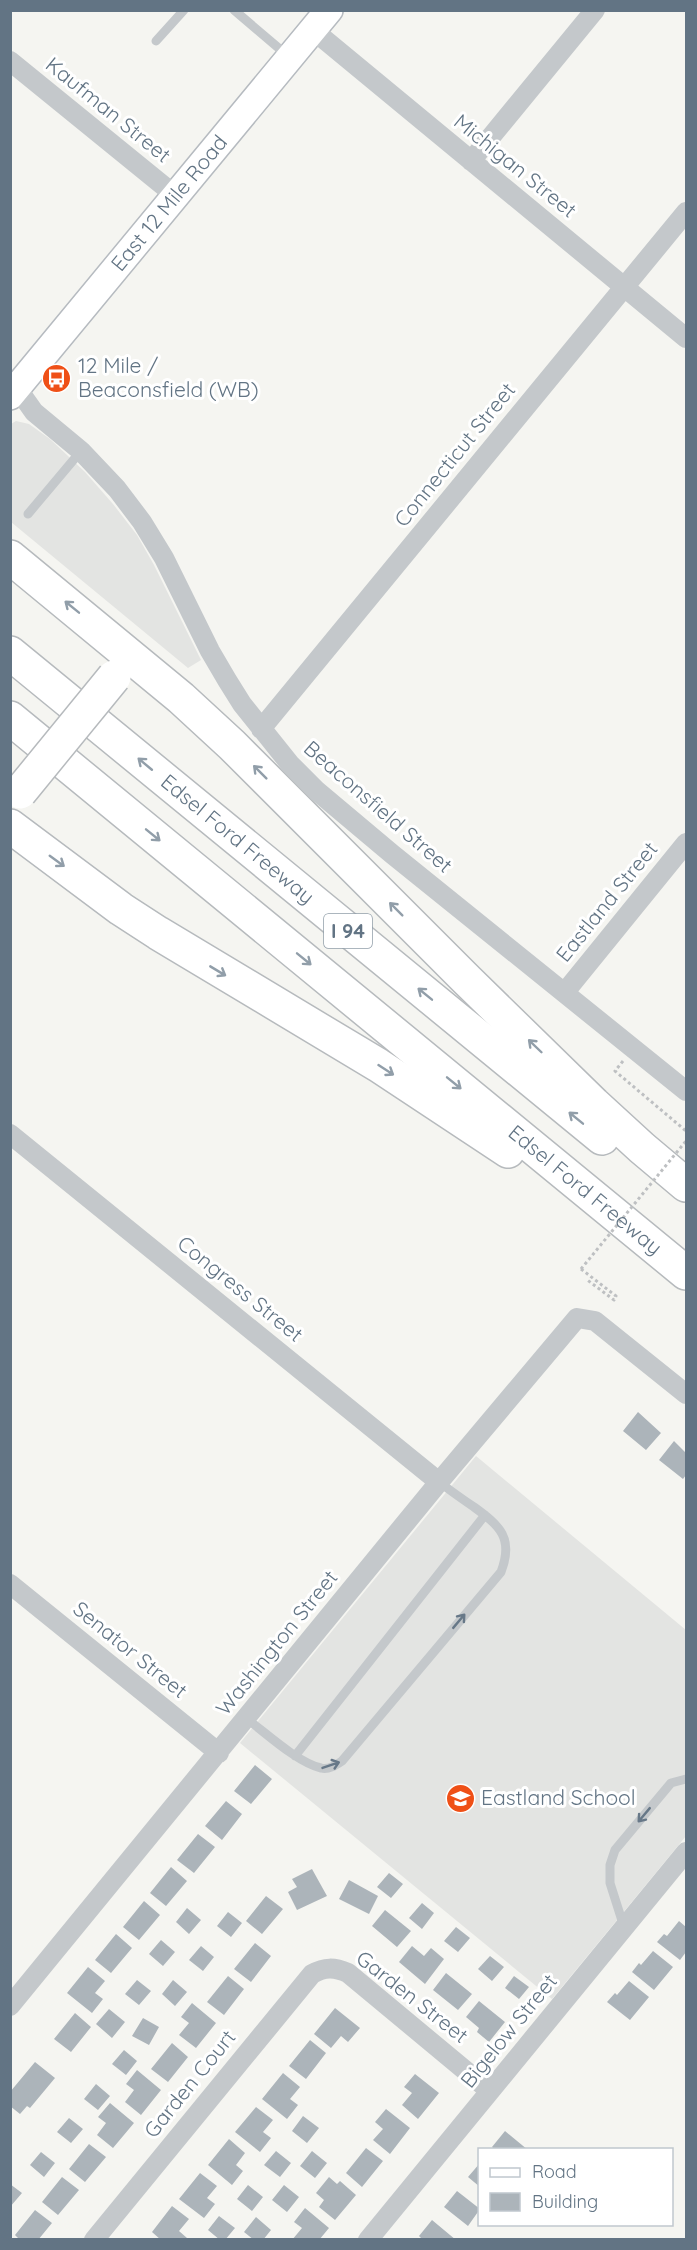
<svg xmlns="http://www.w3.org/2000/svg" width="697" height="2250" viewBox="0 0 697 2250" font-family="Quicksand,sans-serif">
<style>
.built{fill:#e3e4e2}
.building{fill:#acb4ba}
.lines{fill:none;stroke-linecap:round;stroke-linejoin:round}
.secondary-casing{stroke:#b6bbc0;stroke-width:30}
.motorway-casing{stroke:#b6babd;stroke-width:36}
.path{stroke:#bec0c2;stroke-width:3;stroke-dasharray:3 3;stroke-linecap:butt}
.service{stroke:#c4c8cb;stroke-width:9}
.minor{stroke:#c4c8cb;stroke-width:20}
.secondary{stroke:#fff;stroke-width:27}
.motorway{stroke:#fff;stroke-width:33}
.motorway-bridge-casing{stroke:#b6babd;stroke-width:36;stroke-linecap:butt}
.path-bridge{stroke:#bec0c2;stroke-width:3;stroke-dasharray:3 3;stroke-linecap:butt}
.motorway-bridge{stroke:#fff;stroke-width:33}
.oneway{stroke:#919ea9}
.oneway2{stroke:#677888}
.labels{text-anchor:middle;stroke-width:6;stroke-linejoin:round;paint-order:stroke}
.shield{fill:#fff;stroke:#919ea9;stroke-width:1.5}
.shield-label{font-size:20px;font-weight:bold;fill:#627484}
.street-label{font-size:21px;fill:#627484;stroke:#fff}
.poi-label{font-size:21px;fill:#627484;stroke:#fff;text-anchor:start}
</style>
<rect width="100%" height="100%" fill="#f5f5f1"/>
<!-- built -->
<path class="built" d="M16 421 29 424 50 439 85 472 113 504 137 535 154 565 201 660 188 668 11 522V424Z
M476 1456 686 1630V1836L552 1999 240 1743Z"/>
<!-- building -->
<path class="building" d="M638 1412 661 1433 646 1450 623 1431Z
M674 1441 686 1453V1475L683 1479 659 1460Z
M255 1765 272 1779 251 1804 234 1791Z
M226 1801 242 1814 222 1840 205 1826Z
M198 1834 215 1847 194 1873 177 1860Z
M171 1867 187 1881 166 1906 150 1893Z
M312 1869 327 1896 297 1910 288 1892 297 1887 292 1879Z
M389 1873 403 1884 391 1898 377 1887Z
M349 1880 378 1896 369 1914 339 1899Z
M266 1896 283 1909 262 1934 246 1921Z
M144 1901 160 1915 139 1940 123 1927Z
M422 1903 434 1913 422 1929 409 1918Z
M187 1908 201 1920 189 1934 176 1922Z
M385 1910 411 1931 397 1947 372 1926Z
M228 1912 242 1923 231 1937 217 1926Z
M679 1921 686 1927V1952L680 1960 657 1942 664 1934 667 1936Z
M456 1927 470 1938 458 1952 444 1941Z
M116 1934 132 1948 111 1973 95 1960Z
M161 1940 175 1952 163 1966 149 1954Z
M255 1943 271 1956 251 1982 234 1969Z
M201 1946 214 1957 203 1971 189 1960Z
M412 1946 424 1956 431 1948 444 1959 425 1984 399 1962Z
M653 1951 673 1967 654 1990 632 1972 639 1963 641 1965Z
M490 1956 504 1967 492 1981 478 1969Z
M88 1967 105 1981 95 1993 103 1999 92 2013 67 1993Z
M446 1973 472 1994 458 2010 433 1990Z
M228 1976 244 1989 224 2015 207 2002Z
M514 1976 529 1987 519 1999 505 1988Z
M137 1980 151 1991 139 2005 125 1994Z
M173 1980 187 1992 175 2006 162 1994Z
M629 1981 649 1997 630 2020 607 2002 615 1993 617 1995Z
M479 2001 505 2022 489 2042 477 2032 479 2028 466 2017Z
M192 2003 216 2023 196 2048 179 2035 189 2023 181 2017Z
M335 2008 360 2028 348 2042 341 2036 331 2048 314 2034Z
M109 2009 125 2022 112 2038 96 2024Z
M75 2013 91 2027 71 2052 54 2039Z
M143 2018 159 2027 149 2045 132 2036Z
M310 2040 326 2053 306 2079 289 2066Z
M172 2043 188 2057 168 2082 151 2069Z
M124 2050 137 2061 126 2075 112 2064Z
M35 2062 55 2078 30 2108 27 2106 20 2114 10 2106 12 2094 10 2092Z
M137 2070 161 2090 141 2115 125 2102 134 2090 126 2084Z
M283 2073 300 2087 290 2099 298 2105 287 2119 262 2099Z
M415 2074 439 2093 418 2119 402 2105 412 2093 404 2087Z
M96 2084 110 2096 98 2110 84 2099Z
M110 2103 134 2123 113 2148 97 2135 106 2123 98 2117Z
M256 2107 273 2120 263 2132 271 2138 260 2152 235 2132Z
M386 2109 410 2128 390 2154 373 2140 383 2129 375 2122Z
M303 2116 319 2128 307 2143 292 2131Z
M69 2118 83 2129 71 2143 57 2132Z
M505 2131 528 2150H495L492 2147Z
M229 2139 245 2153 236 2165 243 2171 232 2185 208 2165Z
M89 2144 106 2157 85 2182 69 2169Z
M366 2148 383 2161 362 2187 346 2173Z
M276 2151 291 2163 280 2177 264 2165Z
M312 2151 327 2163 315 2178 300 2166Z
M41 2152 55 2163 44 2177 30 2165Z
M480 2163V2187L468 2177Z
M200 2173 217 2186 207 2198 215 2204 204 2218 179 2199Z
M62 2177 79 2190 58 2215 42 2202Z
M329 2177 337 2184 340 2181 356 2195 335 2220 319 2207 324 2200 316 2193Z
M10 2184 22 2193 10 2207Z
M248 2185 263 2197 252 2211 237 2199Z
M284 2185 299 2197 287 2212 272 2200Z
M457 2191 480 2209 468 2226 444 2207Z
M172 2206 189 2219 179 2231 187 2238 186 2240H161L152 2232Z
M305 2208 329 2228 319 2240H292L302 2228 294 2222Z
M35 2210 52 2223 38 2240H20L15 2235Z
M219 2216 235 2228 225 2240H220L208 2230Z
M256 2217 271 2230 263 2240H254L244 2232Z
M432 2220 456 2240H423L419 2236Z"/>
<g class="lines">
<defs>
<g id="secondary">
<path id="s1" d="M10 396 329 10"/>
</g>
<g id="motorway">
<path d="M10 557 181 698 232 745 467 980 594 1104 642 1148 686 1185"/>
<path id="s2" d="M10 653 602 1138"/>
<path id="s3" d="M10 718 686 1273"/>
<path d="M10 826 121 909 158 933 378 1065 508 1151"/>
</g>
</defs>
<!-- secondary casing -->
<use href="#secondary" class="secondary-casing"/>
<!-- motorway casing -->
<use href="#motorway" class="motorway-casing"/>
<!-- path -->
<path class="path" d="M623 1061 615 1071 686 1131
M581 1269 616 1296 614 1300 586 1279"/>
<!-- service -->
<path class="service" d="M234 10 288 56
M156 41 184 10
M28 514 81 451
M247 1719C266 1733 298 1763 321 1768 329 1770 336 1765 342 1761L501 1572C514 1538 500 1526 474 1507 462 1499 451 1491 439 1482
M295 1756 485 1515
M624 1927 610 1883V1865L615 1850 671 1783 686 1779"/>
<!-- minor -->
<path class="minor" d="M313 30 686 338
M10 61 176 196
M471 161 595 10
M10 382 17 388 34 412 81 451 117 489 142 522 164 558 210 651 227 680 242 704 290 764 317 791 392 854 686 1091
M261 729 686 212
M565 992 686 843
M10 1134 439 1482
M10 1584 219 1753
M10 2006 439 1482 577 1318 595 1321 686 1394
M94 2240 312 1974C325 1967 334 1967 348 1973L490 2091
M368 2240 686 1852"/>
<!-- secondary -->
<use href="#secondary" class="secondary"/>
<!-- motorway -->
<use href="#motorway" class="motorway"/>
<defs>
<path id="motorway-bridge" d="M20 792 114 677"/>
</defs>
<!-- motorway-bridge casing -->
<use href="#motorway-bridge" class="motorway-bridge-casing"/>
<!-- path-bridge -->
<path class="path-bridge" d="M581 1269 686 1141"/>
<!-- motorway-bridge -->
<use href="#motorway-bridge" class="motorway-bridge"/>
</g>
<!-- one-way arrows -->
<defs><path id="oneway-shaft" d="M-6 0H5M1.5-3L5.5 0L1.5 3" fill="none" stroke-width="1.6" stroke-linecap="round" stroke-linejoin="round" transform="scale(1.5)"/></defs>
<g class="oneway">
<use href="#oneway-shaft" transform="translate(72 607) rotate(-141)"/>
<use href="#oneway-shaft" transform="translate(145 764) rotate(-140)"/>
<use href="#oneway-shaft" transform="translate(260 772) rotate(-135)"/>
<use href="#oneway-shaft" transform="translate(153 835) rotate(39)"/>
<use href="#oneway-shaft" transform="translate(57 861) rotate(36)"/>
<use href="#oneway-shaft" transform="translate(396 909) rotate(-135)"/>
<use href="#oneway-shaft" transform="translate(304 959) rotate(39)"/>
<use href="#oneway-shaft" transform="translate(218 971) rotate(31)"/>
<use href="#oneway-shaft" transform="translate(425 994) rotate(-141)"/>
<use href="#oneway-shaft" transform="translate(535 1046) rotate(-136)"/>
<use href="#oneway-shaft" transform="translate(386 1070) rotate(33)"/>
<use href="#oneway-shaft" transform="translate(454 1083) rotate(39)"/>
<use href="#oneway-shaft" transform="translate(576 1118) rotate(-141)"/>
</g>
<g class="oneway2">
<use href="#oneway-shaft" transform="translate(459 1621) rotate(-50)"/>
<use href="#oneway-shaft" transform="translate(331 1765) rotate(-19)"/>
<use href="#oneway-shaft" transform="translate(644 1815) rotate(130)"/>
</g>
<!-- icons -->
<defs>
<symbol id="bus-disc" viewBox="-11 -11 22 22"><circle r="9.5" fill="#ef5017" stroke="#fff"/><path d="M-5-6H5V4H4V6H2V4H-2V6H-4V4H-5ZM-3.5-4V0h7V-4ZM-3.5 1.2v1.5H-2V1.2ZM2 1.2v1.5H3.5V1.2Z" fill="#fff"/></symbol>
<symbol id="school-disc" viewBox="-11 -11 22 22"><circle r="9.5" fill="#ef5017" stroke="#fff"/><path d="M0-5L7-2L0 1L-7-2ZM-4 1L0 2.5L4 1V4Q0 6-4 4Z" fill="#fff"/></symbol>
</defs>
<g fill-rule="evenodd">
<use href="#bus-disc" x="40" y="362" width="33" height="33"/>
<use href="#school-disc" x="444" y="1782" width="33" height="33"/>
</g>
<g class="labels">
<!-- shield labels -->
<rect class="shield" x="324" y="914" width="48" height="34" rx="4.5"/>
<g class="shield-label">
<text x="348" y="938">I 94</text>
</g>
<!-- street labels -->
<g class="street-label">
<text transform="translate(108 110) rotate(39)" y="7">Kaufman Street</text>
<text transform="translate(515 166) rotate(39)" y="7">Michigan Street</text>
<text dy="7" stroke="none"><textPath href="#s1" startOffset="250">East 12 Mile Road</textPath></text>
<text transform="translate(455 455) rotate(-51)" y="7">Connecticut Street</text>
<text transform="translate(378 807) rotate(41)" y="7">Beaconsfield Street</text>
<text dy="7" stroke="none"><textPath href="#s2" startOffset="294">Edsel Ford Freeway</textPath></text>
<text transform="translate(607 902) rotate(-51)" y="7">Eastland Street</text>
<text dy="7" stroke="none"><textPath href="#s3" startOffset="744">Edsel Ford Freeway</textPath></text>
<text transform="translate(240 1289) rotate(39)" y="7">Congress Street</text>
<text transform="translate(277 1643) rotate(-51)" y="7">Washington Street</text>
<text transform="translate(130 1650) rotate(39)" y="7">Senator Street</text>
<text transform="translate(412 1997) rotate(38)" y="7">Garden Street</text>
<text transform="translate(509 2031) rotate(-51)" y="7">Bigelow Street</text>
<text transform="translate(190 2084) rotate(-51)" y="7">Garden Court</text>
</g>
<!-- poi labels -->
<g class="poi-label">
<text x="78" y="373">12 Mile /<tspan x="78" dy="24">Beaconsfield (WB)</tspan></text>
<text x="481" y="1805">Eastland School</text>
</g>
</g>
<!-- border -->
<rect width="697" height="2250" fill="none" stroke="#627484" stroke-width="24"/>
<!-- legend -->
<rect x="478" y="2148" width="195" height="78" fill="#ffffff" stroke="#c0c7ce" stroke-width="1.5"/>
<rect x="490" y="2168" width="30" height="9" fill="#ffffff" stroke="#c0c7ce" stroke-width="1.5"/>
<text x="532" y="2178" font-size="18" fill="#627484">Road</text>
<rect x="490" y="2193" width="30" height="18" fill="#acb4ba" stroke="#c0c7ce" stroke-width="1.5"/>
<text x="532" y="2208" font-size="18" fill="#627484">Building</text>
</svg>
